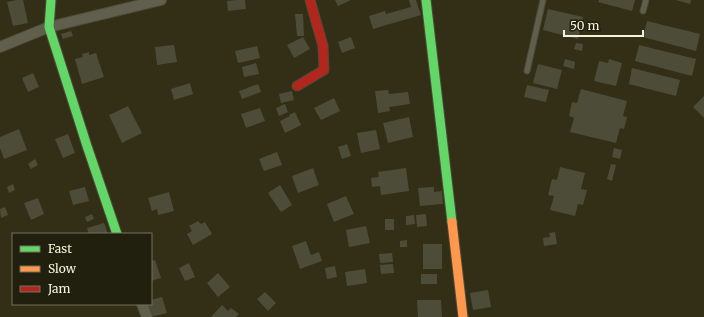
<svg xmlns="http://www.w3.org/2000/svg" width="704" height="317" viewBox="0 0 704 317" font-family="Merriweather,serif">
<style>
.building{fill:#4c4c39}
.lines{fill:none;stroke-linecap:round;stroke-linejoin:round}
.lane-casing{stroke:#4e4b38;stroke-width:7}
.street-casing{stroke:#4e4b38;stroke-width:12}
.fast-casing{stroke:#4e4b38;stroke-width:11}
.slow-casing{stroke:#4e4b38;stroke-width:11}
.jam-casing{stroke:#4e4b38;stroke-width:11}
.lane{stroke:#605e4d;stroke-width:5}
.street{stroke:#605e4d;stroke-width:10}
.fast{stroke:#63d668;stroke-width:9}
.slow{stroke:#ff974d;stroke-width:9}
.jam{stroke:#b3261e;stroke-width:9}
</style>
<rect width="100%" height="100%" fill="#322f16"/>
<!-- building -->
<path class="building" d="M17 0H23L28 23 13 26 7 2Z
M236 0H245L246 9 228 11 227 1Z
M335 0H351L338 6Z
M409 0H416L421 15 373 29 369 16 385 11 386 14 411 7Z
M599 0H635L632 11 598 2Z
M676 0H691L690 4Z
M548 9 583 17 578 39 543 30Z
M295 14H303L304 36H297Z
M647 21 700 34 696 51 643 37Z
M71 31 73 36 63 39 61 34Z
M303 37 310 49 294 58 287 45Z
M351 37 355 48 342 53 338 42Z
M576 43 583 44 582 51 574 49Z
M174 45 177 62 157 65 155 47Z
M639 45 696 59 692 76 635 61Z
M257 46 260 58 238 63 235 51Z
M89 52V55L96 53 104 77 82 84 75 59 83 57 82 54Z
M565 59 575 62 574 69 563 66Z
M609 59 622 63 616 86 594 81 599 61 608 63Z
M256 63 259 74 244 77 242 67Z
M538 64 562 70 557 89 533 83Z
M632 68 680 80 676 96 629 84Z
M33 73 39 87 28 92 22 78Z
M190 83 193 94 174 100 171 89Z
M258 84 261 92 242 99 239 91Z
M527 85 549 90 546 102 524 97Z
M581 89 627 101 623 116 627 117 624 129 620 128 616 143 570 132 574 118 569 116 572 102 577 103Z
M388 90 389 94 408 92 410 104 389 107 390 111 378 113 375 91Z
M292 91 294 100 281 103 279 94Z
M704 96V118L693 107Z
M334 98 340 111 321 120 314 108Z
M285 104 288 112 279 116 276 108Z
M128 106 142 133 122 143 109 115Z
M260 108 265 121 246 128 241 114Z
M295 112 301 125 285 133 280 121 290 116 289 115Z
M409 117 413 137 388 143 383 123Z
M19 129 27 150 4 159 0 148V137Z
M376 130 380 149 361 153 357 133Z
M68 134 75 153 63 158 55 139Z
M347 144 351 156 342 159 338 147Z
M614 148 622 150 620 159 612 157Z
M277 152 282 165 264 171 259 159Z
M35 159 38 165 31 169 28 164Z
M611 164 616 165 612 181 607 179Z
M560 167 585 173 581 189 587 190 583 205 578 204 575 216 550 210 554 196 548 195 552 179 557 180Z
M313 168 319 185 298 193 292 176Z
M406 168 409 191 381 195 380 186 372 187 371 178 379 177 378 172Z
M13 184 15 190 9 193 7 187Z
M280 185 292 205 281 212 268 193Z
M85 187 89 201 73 205 69 191Z
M434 187V192L442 191 443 204 420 206 418 188Z
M169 192 174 211 158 215 157 209 152 211 148 198Z
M346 196 354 214 334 222 327 204Z
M38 198 44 214 31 220 24 203Z
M5 207 8 215 1 218 0 209Z
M92 214 94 219 87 222 85 217Z
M426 214 427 226 417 227 416 215Z
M414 215 415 224 406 225V216Z
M385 219H394V230H385Z
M198 221 201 224 205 222 212 234 193 245 187 234 192 231 189 226Z
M104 223 108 234H89L87 228Z
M366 226 370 243 349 247 346 230Z
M555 232 557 244 544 246 543 238 550 237 549 233Z
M407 240V247H400V241Z
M306 241 311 255 319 252 322 261 300 269 292 246Z
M423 244H442V269H423Z
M392 253 393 262 380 263 379 254Z
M155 260 161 278 151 281V261Z
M189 263 195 277 185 281 179 268Z
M393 264 394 273 381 274 380 265Z
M335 266 337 277 327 279 325 268Z
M365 269 367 283 347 286 345 272Z
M218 273 230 287 218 297 207 283Z
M421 274H437V284H421Z
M488 290 491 307 473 310 470 293Z
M265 292 276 303 268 311 257 299Z
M162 297 167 313 151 317 147 304H151V300Z
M417 300H441L442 317H418Z
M222 305 228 311 231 308 239 314 236 317H211Z"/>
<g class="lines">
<defs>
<path id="lane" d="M643 11 646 0
M527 71 543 0"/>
<path id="street" d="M0 47 49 27 161 0
M142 304 147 317"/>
<path id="fast" d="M51 0 49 27 87 146 117 234
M426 0 452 222"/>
<path id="slow" d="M452 222 463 317"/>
<path id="jam" d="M297 86 324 70 323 46 310 0"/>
</defs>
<!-- lane casing -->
<use href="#lane" class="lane-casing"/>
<!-- street casing -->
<use href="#street" class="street-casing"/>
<!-- fast casing -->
<use href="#fast" class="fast-casing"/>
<!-- slow casing -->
<use href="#slow" class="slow-casing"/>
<!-- jam casing -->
<use href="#jam" class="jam-casing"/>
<!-- lane -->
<use href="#lane" class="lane"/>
<!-- street -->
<use href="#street" class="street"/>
<!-- fast -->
<use href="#fast" class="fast"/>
<!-- slow -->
<use href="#slow" class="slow"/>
<!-- jam -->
<use href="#jam" class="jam"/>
</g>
<!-- legend -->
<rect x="12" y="233" width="140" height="72" fill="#211f0d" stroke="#75735f"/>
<rect x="20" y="246" width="20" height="6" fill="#63d668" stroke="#75735f"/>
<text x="48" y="253" font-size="12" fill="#f4f2da">Fast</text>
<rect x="20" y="266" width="20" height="6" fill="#ff974d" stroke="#75735f"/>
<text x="48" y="273" font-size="12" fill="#f4f2da">Slow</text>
<rect x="20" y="286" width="20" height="6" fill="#b3261e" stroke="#75735f"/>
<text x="48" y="293" font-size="12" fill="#f4f2da">Jam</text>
<!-- scale -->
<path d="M564 30v6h79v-6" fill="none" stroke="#f4f2da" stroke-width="2"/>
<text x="570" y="30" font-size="12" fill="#f4f2da" stroke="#211f0d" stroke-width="3" paint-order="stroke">50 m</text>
</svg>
